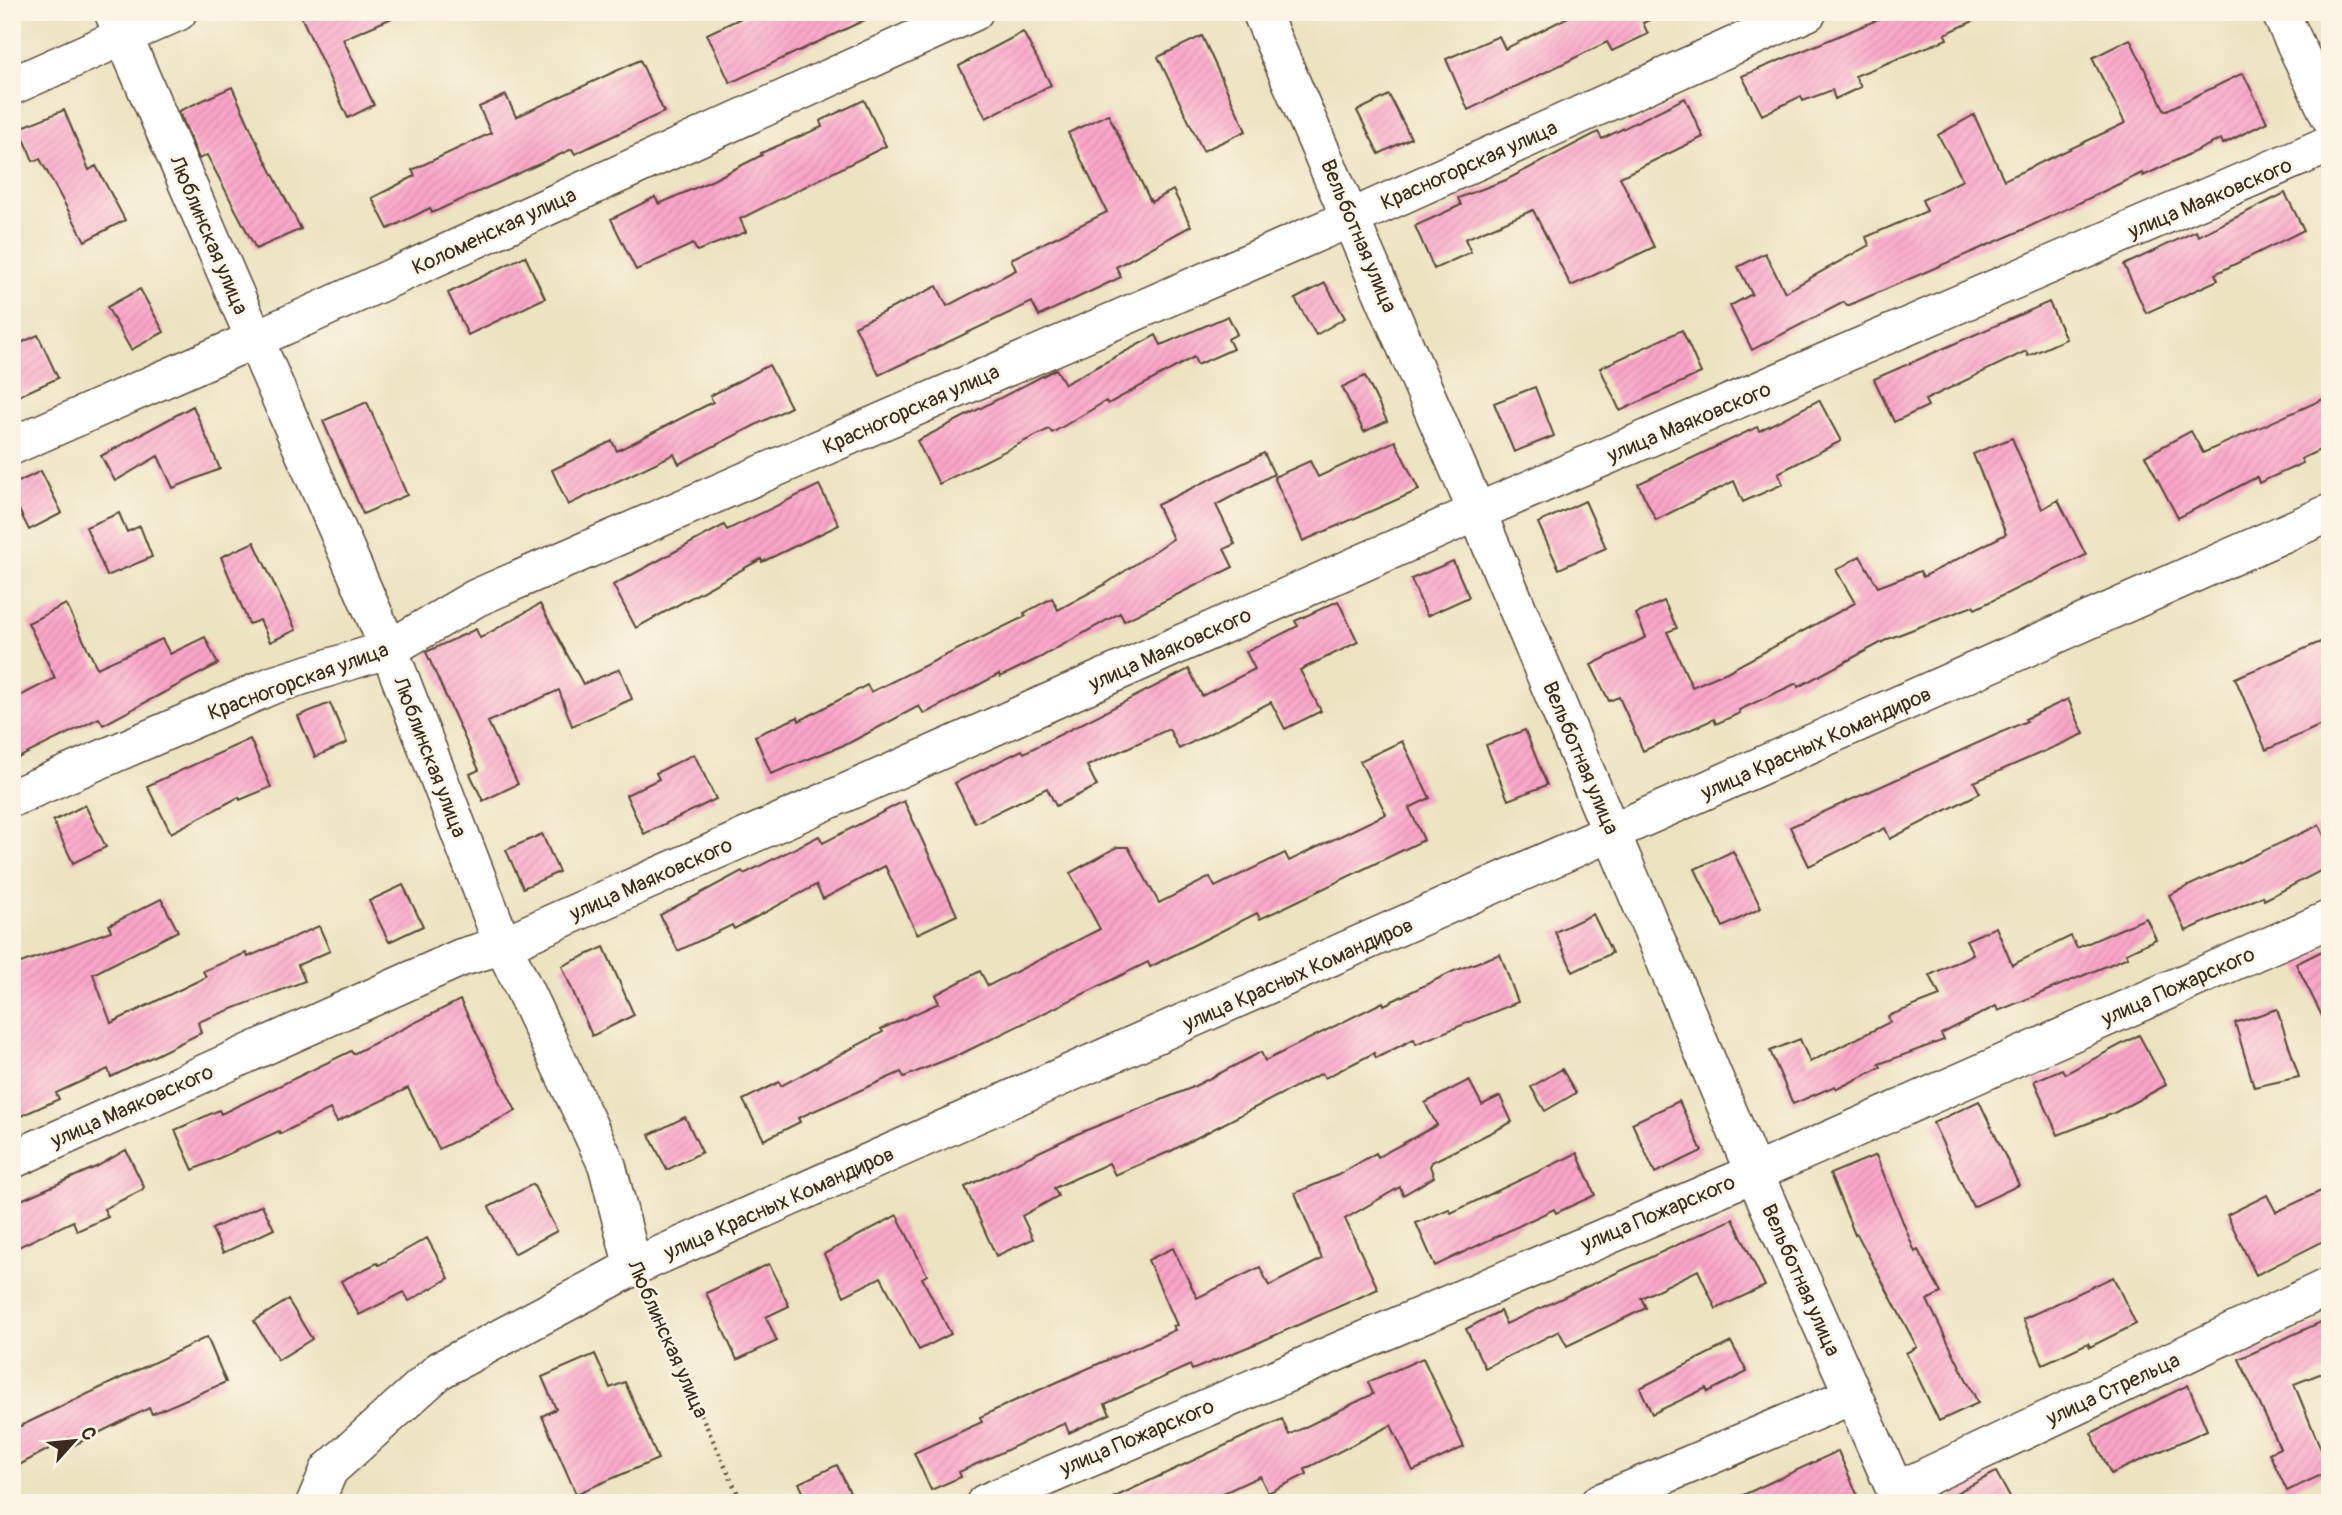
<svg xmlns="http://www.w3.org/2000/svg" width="2342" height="1515" viewBox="0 0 2342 1515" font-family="Pangolin,sans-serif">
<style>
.building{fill:url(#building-hatch)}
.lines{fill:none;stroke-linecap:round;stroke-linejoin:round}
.minor-casing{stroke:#564636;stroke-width:40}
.path{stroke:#564636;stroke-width:4.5;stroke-dasharray:2 5;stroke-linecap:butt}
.minor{stroke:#fff;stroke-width:37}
.labels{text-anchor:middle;stroke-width:5;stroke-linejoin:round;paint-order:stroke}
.street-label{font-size:21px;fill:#3b2a1e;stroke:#fcf5e5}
</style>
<defs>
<pattern id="building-hatch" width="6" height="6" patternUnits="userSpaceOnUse" patternTransform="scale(1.75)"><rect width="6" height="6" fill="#faa5c9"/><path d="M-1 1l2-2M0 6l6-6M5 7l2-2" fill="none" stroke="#d78eac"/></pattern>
</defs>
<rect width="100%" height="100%" fill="#fcf5e5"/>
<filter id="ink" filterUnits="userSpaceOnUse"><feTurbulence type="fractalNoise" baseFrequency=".0143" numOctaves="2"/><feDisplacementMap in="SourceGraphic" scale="14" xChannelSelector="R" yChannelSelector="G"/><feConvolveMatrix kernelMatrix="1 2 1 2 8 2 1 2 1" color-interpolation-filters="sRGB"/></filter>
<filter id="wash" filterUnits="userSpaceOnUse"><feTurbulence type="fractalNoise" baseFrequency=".00686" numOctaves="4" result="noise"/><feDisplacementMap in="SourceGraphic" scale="28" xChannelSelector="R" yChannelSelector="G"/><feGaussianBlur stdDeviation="1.57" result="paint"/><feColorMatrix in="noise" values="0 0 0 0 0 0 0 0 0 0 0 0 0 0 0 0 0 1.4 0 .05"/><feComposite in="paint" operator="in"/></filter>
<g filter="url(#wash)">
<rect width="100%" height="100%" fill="#ece3c1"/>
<g id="blocks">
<!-- building -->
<path class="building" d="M299 12H406L343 39 374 105 348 118Z
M754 12H882L730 83 707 34Z
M1578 12H1665L1643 23 1648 34 1612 51 1607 42 1468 110 1446 59 1499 36 1505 49Z
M1896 12H1993L1945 34 1947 39 1855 76 1861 87 1835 99 1832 90 1803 101 1801 96 1762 115 1742 76Z
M1023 32 1051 85 986 118 959 66Z
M1202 36 1246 131 1203 151 1158 57Z
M2130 39 2165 111 2243 73 2267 122 2223 144 2221 139 2143 176 2142 173 2018 232 1847 306 1844 302 1752 350 1730 306 1752 294 1738 267 1765 253 1785 292 1869 245 1866 237 1927 211 1922 200 1963 180 1938 135 1974 115 2004 180 2125 123 2092 58Z
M640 60 664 112 575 154 572 149 432 213 430 208 388 229 372 198 415 176 412 170 491 133 479 107 506 95 516 117Z
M232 87 260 149 301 229 256 249 207 155 199 159 179 111Z
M1389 95 1411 138 1379 154 1357 111Z
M1685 98 1703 137 1620 177 1654 247 1571 286 1533 210 1465 239 1471 252 1434 269 1415 226 1461 205 1458 198 1506 180 1598 132 1602 139Z
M864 100 886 146 740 219 746 232 697 251 693 244 636 270 611 219 655 197 659 204 713 180 762 155 761 153 822 127 820 121Z
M64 110 89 170 96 166 125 220 85 241 40 159 33 161 20 128Z
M1108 114 1151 202 1173 190 1191 226 1116 267 1121 277 1039 316 1032 302 879 375 855 326 937 286 947 306 1016 270 1011 259 1107 212 1068 133Z
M2285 193 2304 230 2215 274 2218 280 2146 313 2124 265 2196 231 2198 236Z
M525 256 545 298 468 335 448 293Z
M1325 283 1345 318 1316 335 1295 299Z
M140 289 164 332 131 350 107 307Z
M2049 302 2066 339 2028 356 2026 351 1925 400 1928 406 1894 422 1874 379Z
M1228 316 1237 334 1228 339 1233 349 1197 365 1194 357 1108 404 1106 401 1052 433 1049 429 939 484 917 441 1056 369 1065 384 1156 335 1161 345Z
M1682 330 1701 373 1620 411 1600 368Z
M38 335 58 378 12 399V347Z
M769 365 791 407 679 464 674 454 568 505 552 470 612 441 617 451 713 402 710 396Z
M1365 376 1387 421 1364 432 1342 387Z
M1535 387 1554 436 1514 452 1494 403Z
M2330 396V445L2301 459 2303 463 2259 483 2257 477 2178 518 2145 456 2191 431 2203 453Z
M1819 400 1841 441 1778 473 1783 484 1743 502 1734 481 1656 520 1638 484 1757 427 1759 431Z
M367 402 407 495 363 514 323 421Z
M193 406 220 469 173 488 158 456 115 481 101 456Z
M2012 438 2042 509 2058 500 2086 555 1975 609 1973 606 1888 639 1798 687 1797 683 1739 710 1740 713 1716 724 1714 719 1643 751 1619 697 1609 701 1591 665 1646 637 1636 614 1664 601 1677 628 1667 632 1692 687 1727 672 1855 603 1836 570 1860 556 1878 587 1920 571 1923 577 2006 534 1973 454Z
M1395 441 1419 490 1303 541 1274 477 1310 461 1318 477Z
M1264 453 1274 474 1216 505 1235 544 1224 549 1233 567 1124 621 1120 613 1039 658 1000 677 999 674 924 714 919 706 849 743 771 774 755 736 798 717 799 721 867 685 871 692 1026 616 1024 613 1052 598 1058 610 1104 585 1173 539 1157 505Z
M41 471 62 513 29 530 12 496V485Z
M819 485 839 525 762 562 761 559 636 628 613 585 724 525 727 530Z
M1585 501 1606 548 1559 569 1538 523Z
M119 513 127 532 140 526 152 557 107 576 86 527Z
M254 542 296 630 270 642 260 620 249 624 221 557Z
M1453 561 1469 597 1427 616 1411 579Z
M1338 601 1358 642 1300 670 1321 711 1285 729 1271 702 1179 749 1169 729 1087 766 1097 786 1056 806 1047 788 975 823 955 783 1022 750 1024 753 1189 669 1202 696 1255 669 1246 652 1298 626 1295 621Z
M66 604 97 668 162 639 170 654 205 637 218 664 103 725 99 718 12 761V700L55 678 28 623Z
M540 604 583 684 620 669 632 699 572 726 559 690 488 722 518 784 483 801 470 774 479 770 426 652 476 629 480 638Z
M2330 638V721L2266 750 2235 678Z
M2068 699 2084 734 1974 782 1980 793 1890 839 1885 828 1809 866 1790 827 2027 721 2025 719Z
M330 703 347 743 315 757 298 716Z
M1525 730 1547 785 1508 800 1486 745Z
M250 739 271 787 240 800 239 797 171 833 147 786Z
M1402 741 1430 798 1409 808 1424 840 1260 919 1257 913 1150 967 1148 962 965 1052 904 1077 901 1072 798 1118 800 1122 764 1140 743 1100 779 1082 781 1086 883 1032 881 1029 939 1003 935 995 980 971 988 986 1100 929 1070 873 1117 847H1128L1159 903 1210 877 1215 887 1285 853 1289 861 1386 814 1360 761Z
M694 754 716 799 644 834 626 795 659 779 656 773Z
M904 801 957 915 917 934 885 866 823 899 816 885 734 929 732 925 678 951 660 915 742 871 744 874 819 836 823 843Z
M85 805 106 847 73 863 53 821Z
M2319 825 2330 848V866L2264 900 2263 896 2186 931 2169 895Z
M542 834 559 872 523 888 506 850Z
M1733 851 1761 908 1723 927 1695 869Z
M403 885 423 926 389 942 369 901Z
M161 899 178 931 93 974 111 1023 206 977 203 971 246 953 248 957 319 926 330 951 298 965 305 981 198 1022 201 1033 111 1077 108 1069 56 1093 59 1099 12 1120V966L111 931 109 925Z
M1593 914 1612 953 1573 972 1555 932Z
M2146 918 2156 939 2126 953 2128 957 1998 1011 1996 1006 1941 1034 1944 1040 1879 1064 1881 1067 1837 1089 1835 1086 1793 1104 1770 1051 1800 1039 1810 1062 1890 1022 1888 1016 1940 996 1930 975 1973 954 1966 940 1996 927 2012 965 2071 936 2077 948Z
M604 947 634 1015 592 1036 562 966Z
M2330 947V1032L2296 964Z
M1500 954 1518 1002 1416 1044 1414 1039 1376 1058 1374 1053 1325 1078 1322 1073 1171 1151 1115 1175 1109 1163 1054 1188 1058 1196 1022 1216 1033 1239 996 1256 965 1187 1077 1134 1191 1088 1261 1052 1265 1061 1383 1002 1384 1005 1454 971Z
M460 1000 516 1111 439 1149 408 1088 337 1122 330 1109 280 1134 279 1131 193 1170 175 1130 219 1110 221 1114 351 1051 353 1054Z
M2277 1009 2299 1077 2254 1087 2235 1023Z
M2139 1035 2166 1085 2114 1113 2058 1135 2034 1081 2062 1069 2065 1074Z
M1562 1069 1576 1093 1545 1111 1531 1087Z
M1469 1080 1482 1105 1500 1096 1512 1122 1432 1162 1430 1166 1434 1177 1403 1195 1400 1187 1345 1219 1378 1289 1260 1342 1192 1370 1190 1365 1105 1404 1110 1414 1069 1433 1065 1423 959 1472 961 1477 931 1490 914 1453 982 1422 980 1417 1010 1403 1175 1330 1173 1326 1177 1325 1148 1260 1173 1248 1197 1298 1260 1267 1269 1286 1322 1259 1295 1193 1338 1175 1376 1153 1378 1157 1437 1125 1425 1103Z
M1679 1101 1702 1151 1655 1173 1632 1123Z
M1979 1101 2019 1185 1973 1207 1933 1123Z
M685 1117 702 1152 667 1170 649 1135Z
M126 1150 144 1187 142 1190 104 1209 108 1217 77 1231 73 1221 12 1250V1204L96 1167Z
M1577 1153 1595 1195 1556 1213 1554 1209 1435 1266 1416 1223 1449 1209 1451 1213Z
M1876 1155 1915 1252 1918 1250 1941 1293 1927 1300 1978 1403 1939 1421 1906 1353 1917 1347 1857 1234 1855 1235 1830 1174Z
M533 1184 557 1231 514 1254 489 1207Z
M2321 1191 2330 1209V1238L2256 1275 2227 1215 2267 1195 2276 1212Z
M262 1205 274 1229 223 1253 212 1229Z
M897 1215 927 1275 922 1278 951 1334 919 1350 881 1277 844 1296 824 1254Z
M1733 1219 1765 1286 1716 1309 1698 1270 1641 1298 1646 1308 1567 1346 1559 1331 1485 1368 1466 1329 1500 1311 1506 1324Z
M427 1238 449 1278 409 1301 404 1292 359 1315 341 1281 377 1263 379 1265Z
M769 1264 789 1306 766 1317 777 1341 737 1360 706 1293Z
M2113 1277 2136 1324 2090 1347 2088 1343 2043 1364 2023 1319Z
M288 1300 312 1339 278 1360 254 1321Z
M2330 1318V1370L2294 1384 2330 1471 2287 1491 2269 1453 2280 1448 2239 1359Z
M207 1337 226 1382 152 1414 149 1408 72 1446 69 1438 12 1469V1430Z
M1731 1342 1747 1372 1708 1392 1706 1388 1652 1414 1640 1388Z
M595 1354 610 1388 625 1382 658 1459 576 1494 542 1416 556 1409 542 1377Z
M1423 1358 1464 1447 1413 1471 1391 1425 1305 1469 1307 1474 1268 1493 1260 1476 1202 1503H1102L1282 1419 1289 1435 1373 1394 1368 1382Z
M2188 1385 2207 1430 2111 1474 2091 1433Z
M1838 1451 1861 1503H1726Z
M837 1465 855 1503H808L799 1483Z
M1996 1472 2013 1503H1937Z"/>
</g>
</g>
<g filter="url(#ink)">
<use href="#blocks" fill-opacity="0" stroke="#564636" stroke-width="2"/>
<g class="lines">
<defs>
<path id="minor" d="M113 12 389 649 503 945 607 1165 633 1267
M1261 12 1477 512 1754 1173 1901 1503
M2280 12 2330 117
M12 86 178 12
M12 446 312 314 974 12
M12 798 273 685 389 649 476 598 1351 218 1808 12
M12 1160 460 958 503 945 1477 512 2330 144
M1896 1491 2330 1286
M315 1503 329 1470 440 1370 633 1267 2330 513
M985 1503 1754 1173 2330 919
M1599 1503 1851 1396"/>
</defs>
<!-- minor casing -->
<use href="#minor" class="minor-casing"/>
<!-- path -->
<path class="path" d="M648 1300 742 1503"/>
<!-- minor -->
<use href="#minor" class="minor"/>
</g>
</g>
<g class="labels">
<!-- street labels -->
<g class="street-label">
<text transform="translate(1469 165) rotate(-24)" y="7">Красногорская улица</text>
<text transform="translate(2210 198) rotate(-23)" y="7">улица Маяковского</text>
<text transform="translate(494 231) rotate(-25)" y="7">Коломенская улица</text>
<text transform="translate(209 235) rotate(67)" y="7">Люблинская улица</text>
<text transform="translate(1359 236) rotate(67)" y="7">Вельботная улица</text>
<text transform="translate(911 409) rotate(-24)" y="7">Красногорская улица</text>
<text transform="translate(1689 422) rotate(-23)" y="7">улица Маяковского</text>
<text transform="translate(1170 649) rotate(-24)" y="7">улица Маяковского</text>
<text transform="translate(298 681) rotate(-20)" y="7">Красногорская улица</text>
<text transform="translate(1816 743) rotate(-24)" y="7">улица Красных Командиров</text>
<text transform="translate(430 757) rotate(69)" y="7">Люблинская улица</text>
<text transform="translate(1581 758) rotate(67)" y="7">Вельботная улица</text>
<text transform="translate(651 879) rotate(-24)" y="7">улица Маяковского</text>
<text transform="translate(1298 974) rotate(-24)" y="7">улица Красных Командиров</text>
<text transform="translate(2178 986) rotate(-24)" y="7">улица Пожарского</text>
<text transform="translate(132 1106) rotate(-24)" y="7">улица Маяковского</text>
<text transform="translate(779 1203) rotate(-24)" y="7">улица Красных Командиров</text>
<text transform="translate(1658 1213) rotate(-23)" y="7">улица Пожарского</text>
<text transform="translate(1801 1280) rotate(66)" y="7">Вельботная улица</text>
<text transform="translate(668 1339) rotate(66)" y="7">Люблинская улица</text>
<text transform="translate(2113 1389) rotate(-25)" y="7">улица Стрельца</text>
<text transform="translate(1137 1437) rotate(-23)" y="7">улица Пожарского</text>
</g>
</g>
<!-- margin -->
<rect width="2342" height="1515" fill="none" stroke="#fcf5e5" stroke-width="42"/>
<!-- north arrow -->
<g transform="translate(74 1441) rotate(63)" stroke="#fcf5e5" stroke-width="5" paint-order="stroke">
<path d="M0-5L12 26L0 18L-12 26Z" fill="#3b2a1e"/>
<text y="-10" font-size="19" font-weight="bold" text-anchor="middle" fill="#3b2a1e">С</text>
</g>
</svg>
